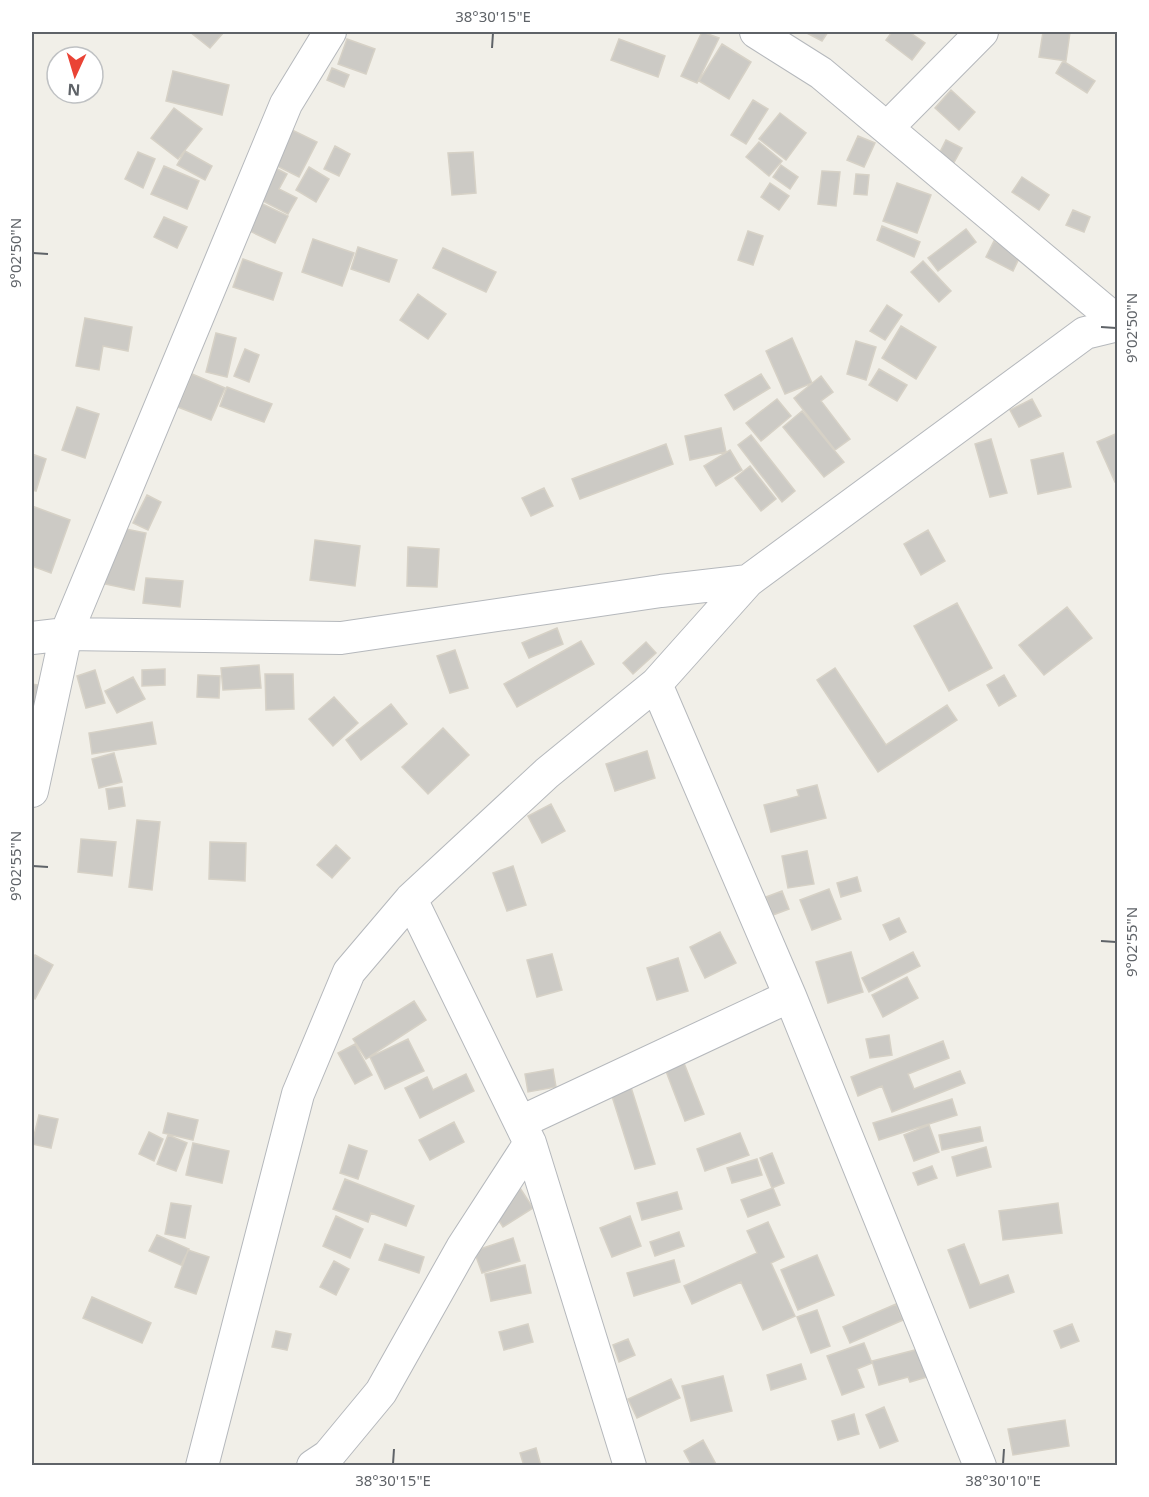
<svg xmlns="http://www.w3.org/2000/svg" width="1149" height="1497" viewBox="0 0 1149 1497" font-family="'Noto Sans',sans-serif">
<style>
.building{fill:#cccac5;stroke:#d6d1c6;stroke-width:1.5}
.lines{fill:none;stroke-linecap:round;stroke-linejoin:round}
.street-casing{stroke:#b5b8bc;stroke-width:34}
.street{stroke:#fff;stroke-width:32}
.ticks{fill:none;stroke:#5f6368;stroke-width:2}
.neatline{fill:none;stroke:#5f6368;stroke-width:2}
.ticks-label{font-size:15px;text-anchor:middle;fill:#5f6368}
</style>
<rect width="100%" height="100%" fill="#f1efe8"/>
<!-- building -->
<path class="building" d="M190 32H224L210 48Z
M702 32 719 38 697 83 681 76Z
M805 32H828L822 41Z
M892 32H909L925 43 912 60 886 40Z
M1043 32H1070L1066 61 1039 57Z
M347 39 375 49 366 74 338 64Z
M619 39 665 56 658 77 611 60Z
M722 44 751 62 729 99 699 81Z
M1063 61 1095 81 1087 93 1056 73Z
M332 68 349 75 344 87 327 80Z
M173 71 229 85 222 115 166 101Z
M951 90 975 112 959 130 935 108Z
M753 100 768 109 746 144 731 135Z
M174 108 202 129 178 159 151 138Z
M780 113 806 133 786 160 759 139Z
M290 129 317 142 299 177 273 164Z
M858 136 875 143 864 167 847 160Z
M946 140 962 148 952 166 937 158Z
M759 142 782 161 769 176 746 157Z
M335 146 350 154 339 176 324 169Z
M185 151 212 166 205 180 177 165Z
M138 152 155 159 143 188 125 179Z
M473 152 476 193 452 195 448 153Z
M270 165 287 174 279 189 297 198 288 214 253 196Z
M781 165 798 177 790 189 773 177Z
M164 166 199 181 187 209 151 194Z
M309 167 329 179 316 202 296 190Z
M822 171 840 172 836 206 818 204Z
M856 174 869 175 867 195 854 194Z
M1022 177 1049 195 1039 210 1012 192Z
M770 183 789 196 779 210 761 197Z
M897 183 931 195 917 233 883 221Z
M252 199 288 216 275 243 239 226Z
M1073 210 1090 217 1084 232 1066 225Z
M164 217 187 227 177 248 154 237Z
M882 226 920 242 914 257 877 240Z
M966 229 976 242 938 271 928 258Z
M748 231 763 236 753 265 738 260Z
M313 239 354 253 342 286 302 272Z
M994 241 1021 254 1013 271 986 257Z
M358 247 397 260 389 282 351 269Z
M443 248 496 272 486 292 433 268Z
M243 259 282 273 273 300 233 287Z
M923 261 951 291 939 302 911 272Z
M418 294 446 314 428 339 400 320Z
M887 305 902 315 885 340 870 331Z
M85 318 132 327 128 351 103 346 99 370 76 366Z
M901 326 936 347 916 379 882 358Z
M216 333 236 338 227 377 206 372Z
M792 338 812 383 785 394 766 351Z
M856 341 876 347 866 380 847 374Z
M245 349 259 355 249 382 234 376Z
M879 369 907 385 897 401 869 385Z
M192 374 225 388 211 420 178 407Z
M761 374 770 388 734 410 725 395Z
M821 376 833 392 821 401 850 439 835 450 794 398Z
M227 387 272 404 264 422 220 406Z
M777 399 791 416 761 441 746 423Z
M1032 399 1041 416 1019 427 1010 410Z
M77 407 99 414 85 458 62 450Z
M802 411 844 462 824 477 783 427Z
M721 428 726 452 690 460 685 436Z
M1118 433V481L1115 482 1097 442Z
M751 435 795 491 782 502 738 445Z
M991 439 1007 493 990 497 975 444Z
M666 444 673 464 580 499 572 479Z
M730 450 742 470 716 486 704 466Z
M1063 453 1071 487 1038 494 1031 460Z
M32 454 46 459 36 491 32 490Z
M750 466 776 499 761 511 735 478Z
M544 488 553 506 531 516 522 498Z
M147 495 161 502 148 530 133 523Z
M32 506 70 520 51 573 32 566Z
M116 527 146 533 134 590 105 584Z
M928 530 945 561 921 575 904 544Z
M315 540 360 546 355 586 310 580Z
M408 547 439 549 437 587 407 586Z
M146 578 183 581 180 607 143 603Z
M957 603 992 668 949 691 914 626Z
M1067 607 1092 638 1044 675 1019 645Z
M557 628 563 644 529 658 522 643Z
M581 641 594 664 517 707 504 684Z
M646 642 656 653 633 674 623 663Z
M455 650 468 688 450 693 437 656Z
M259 665 261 688 223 690 221 668Z
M835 668 886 745 947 705 957 720 878 772 817 680Z
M165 669V685L142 686V670Z
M95 670 105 703 86 708 77 676Z
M265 674H293L294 709 266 710Z
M198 675 220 676 219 698 197 697Z
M1004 675 1016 696 999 706 987 685Z
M133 677 145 699 117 713 105 691Z
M32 684 38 685 34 708H32Z
M334 697 358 723 333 746 309 719Z
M391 704 407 724 361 760 346 740Z
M152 722 156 744 92 754 89 733Z
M443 728 469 755 428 794 402 767Z
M647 751 655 778 615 791 606 764Z
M114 753 122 782 99 788 92 759Z
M817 785 826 818 771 832 764 805 799 796 797 790Z
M122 787 125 806 109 809 106 789Z
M551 804 565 831 542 843 528 816Z
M137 820 160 822 152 890 129 887Z
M81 839 116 842 112 876 78 872Z
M210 842 246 843 245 881 209 879Z
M336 845 350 858 332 878 317 865Z
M807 851 814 884 788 888 782 856Z
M513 866 526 905 507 911 493 873Z
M857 877 861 891 841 897 837 883Z
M829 889 841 919 812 930 800 900Z
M782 891 789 909 773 915 766 897Z
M899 918 906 932 890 940 883 925Z
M720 932 736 963 705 978 690 947Z
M851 952 863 992 828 1003 816 962Z
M913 952 920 966 869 992 862 978Z
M552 954 562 990 537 997 527 960Z
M35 955 53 965 35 999 32 997V962Z
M678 958 688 991 657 1000 647 968Z
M907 977 918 998 883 1017 872 995Z
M414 1001 426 1020 366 1059 353 1039Z
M889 1035 892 1055 870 1058 866 1039Z
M408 1039 424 1071 385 1089 370 1057Z
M943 1041 949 1058 908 1074 914 1089 960 1071 965 1083 892 1112 882 1086 858 1096 851 1077Z
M355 1044 372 1075 355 1084 338 1053Z
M682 1058 704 1114 685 1121 664 1066Z
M553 1069 556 1087 528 1092 525 1074Z
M466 1074 474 1091 420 1118 405 1088 427 1077 433 1090Z
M630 1084 655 1164 635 1169 610 1090Z
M952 1099 957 1115 879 1140 873 1123Z
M168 1113 198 1120 193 1140 163 1133Z
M39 1115 58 1119 51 1148 32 1144Z
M454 1122 464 1142 430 1160 419 1140Z
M929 1125 939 1152 914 1161 904 1135Z
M980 1127 983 1141 942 1150 939 1135Z
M149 1132 163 1139 154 1161 139 1154Z
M740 1133 749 1155 705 1171 697 1149Z
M168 1135 187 1143 176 1171 157 1164Z
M193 1143 229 1151 222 1183 186 1175Z
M349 1145 367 1151 358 1179 340 1173Z
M986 1147 991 1167 957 1176 952 1157Z
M772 1153 784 1183 772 1188 760 1158Z
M757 1159 762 1175 732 1183 727 1168Z
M932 1166 937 1178 918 1185 913 1173Z
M345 1179 414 1206 406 1226 371 1213 368 1222 333 1209Z
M520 1188 533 1208 503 1227 490 1207Z
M773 1188 780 1205 748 1217 741 1200Z
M677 1192 682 1209 642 1220 637 1203Z
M171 1203 191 1206 185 1238 165 1234Z
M1058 1203 1062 1233 1003 1240 999 1211Z
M336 1216 363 1229 350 1258 323 1246Z
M630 1216 641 1246 612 1257 600 1228Z
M768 1222 784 1257 771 1263 795 1316 763 1330 741 1282 692 1304 684 1286 757 1253 747 1231Z
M679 1232 684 1246 655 1256 650 1242Z
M157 1235 189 1249 181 1265 149 1251Z
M513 1238 520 1261 482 1273 474 1251Z
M385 1244 424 1257 419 1273 379 1260Z
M964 1244 980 1285 1008 1275 1014 1292 970 1308 948 1250Z
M188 1250 209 1257 196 1294 175 1287Z
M817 1255 834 1295 798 1310 781 1270Z
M674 1260 680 1282 634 1296 627 1273Z
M334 1261 349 1269 336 1295 320 1287Z
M525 1265 531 1293 491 1301 485 1274Z
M92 1297 151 1323 142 1343 83 1318Z
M896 1304 903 1320 850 1343 843 1327Z
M817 1310 830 1346 811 1353 797 1317Z
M528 1324 533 1342 504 1350 499 1332Z
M1072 1324 1079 1341 1061 1348 1054 1331Z
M276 1331 291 1334 287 1350 272 1347Z
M628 1339 635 1355 619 1362 613 1345Z
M864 1343 872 1363 857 1369 864 1387 842 1395 827 1356Z
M919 1349 927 1377 910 1382 908 1377 879 1385 872 1361Z
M801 1364 806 1379 771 1390 767 1375Z
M723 1376 732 1411 691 1421 682 1386Z
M671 1379 680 1398 637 1418 628 1399Z
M884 1407 898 1441 880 1448 866 1415Z
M854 1414 859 1434 838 1440 832 1421Z
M1065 1420 1069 1446 1013 1455 1008 1429Z
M703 1440 717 1466H692L684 1451Z
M536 1448 541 1466H524L520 1453Z"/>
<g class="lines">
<defs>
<path id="street" d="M756 32 821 73 1118 322
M887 128 982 32
M32 638 66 634 341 638 661 591 748 581 1085 333 1118 325
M656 684 790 996 980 1466
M32 791 66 634 286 104 330 32
M411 899 530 1143 630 1466
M521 1122 790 996
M202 1466 298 1094 349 972 411 899 547 773 656 684 748 581
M313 1466 328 1456 381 1392 462 1248 530 1143"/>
</defs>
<!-- street casing -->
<use href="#street" class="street-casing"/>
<!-- street -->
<use href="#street" class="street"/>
</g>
<!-- ticks -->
<path class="ticks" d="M492 48 493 33M33 253 48 254M1101 327 1116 328M33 866 48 867M1101 941 1116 942M393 1464 394 1449M1003 1464 1004 1449"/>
<!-- border -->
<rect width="1149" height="1497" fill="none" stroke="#ffffff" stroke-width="66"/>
<!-- north arrow -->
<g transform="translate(75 75) rotate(184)"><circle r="28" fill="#ffffff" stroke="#bfc1c3" stroke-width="1.5"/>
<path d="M0-4.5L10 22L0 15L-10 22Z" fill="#ea4335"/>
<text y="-9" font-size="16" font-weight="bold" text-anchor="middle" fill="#5f6368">N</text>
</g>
<rect x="33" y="33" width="1083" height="1431" class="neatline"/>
<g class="ticks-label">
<text x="493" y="22">38°30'15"E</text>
<text transform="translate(16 253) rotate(-90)" y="5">9°02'50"N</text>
<text transform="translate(1132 328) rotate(-90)" y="5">9°02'50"N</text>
<text transform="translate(16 866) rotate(-90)" y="5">9°02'55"N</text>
<text transform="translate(1132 942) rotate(-90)" y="5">9°02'55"N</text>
<text x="393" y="1486">38°30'15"E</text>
<text x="1003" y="1486">38°30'10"E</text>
</g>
</svg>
